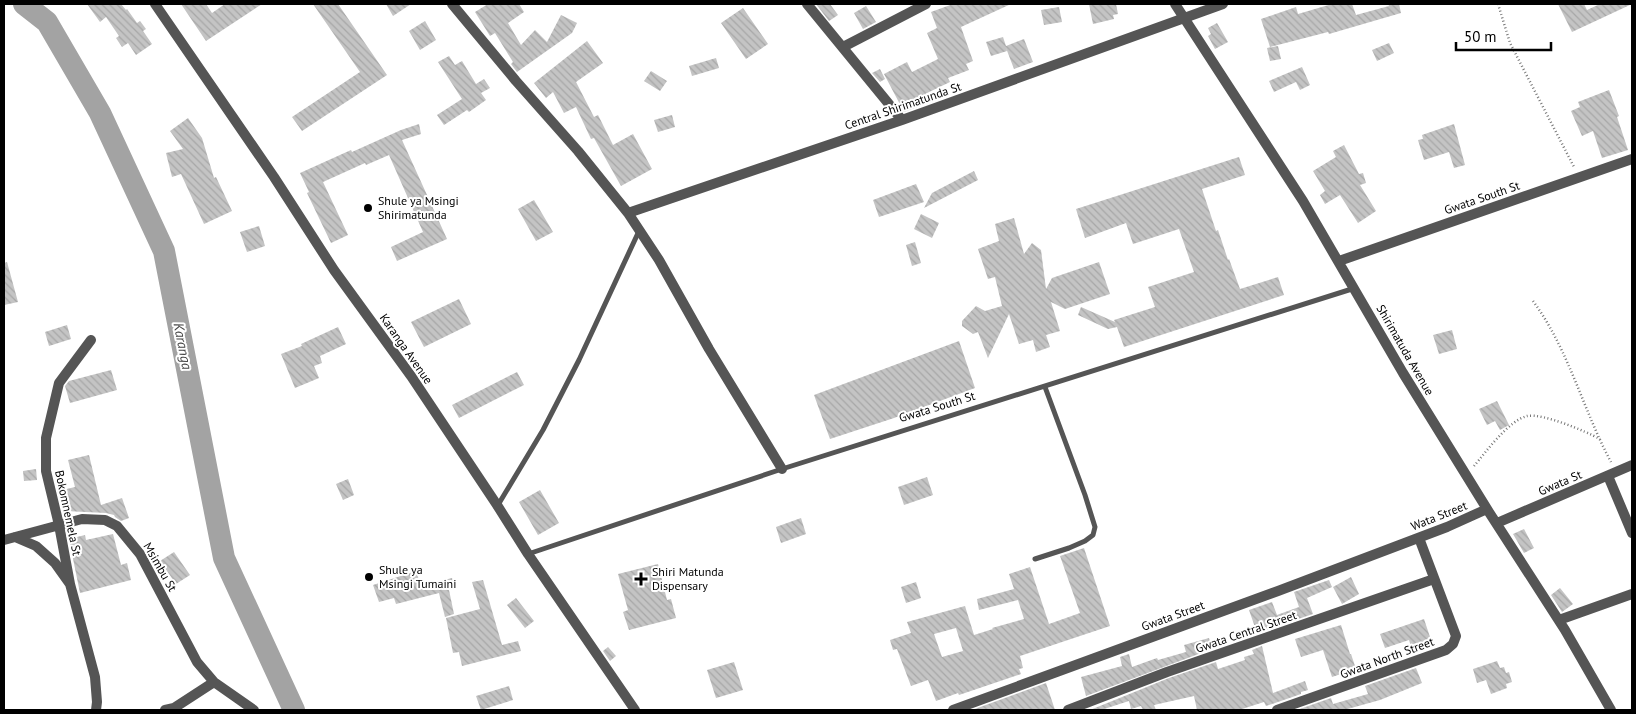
<svg xmlns="http://www.w3.org/2000/svg" width="1636" height="714" viewBox="0 0 1636 714" font-family="'PT Sans',sans-serif">
<style>
.lines{fill:none;stroke-linecap:round;stroke-linejoin:round}
.river{stroke:#a3a3a3;stroke-width:22}
.building{fill:url(#building-back-hatch);fill-rule:evenodd}
.path{stroke:#777;stroke-width:2.5;stroke-dasharray:1 2.5;stroke-linecap:butt}
.lane{stroke:#555;stroke-width:5}
.street{stroke:#555;stroke-width:10}
.poi-dot{fill:#000;stroke:#fff;stroke-width:2}
.labels{text-anchor:middle;stroke-width:4;stroke-linejoin:round;paint-order:stroke}
.street-label{font-size:12px;fill:#000;stroke:#fff}
.poi-label{font-size:12px;fill:#000;stroke:#fff;text-anchor:start}
.water-label{font-size:14px;font-style:italic;fill:#444;stroke:#fff}
</style>
<defs>
<pattern id="building-back-hatch" width="6" height="6" patternUnits="userSpaceOnUse" patternTransform="scale(1.25)"><rect width="6" height="6" fill="#c4c4c4"/><path d="M-1 5l2 2M0 0l6 6M5-1l2 2" fill="none" stroke="#a7a7a7"/></pattern>
</defs>
<rect width="100%" height="100%" fill="#fff"/>
<g class="lines">
<!-- river -->
<path class="river" d="M24 4 47 22 100 113 164 251 224 558 294 710"/>
</g>
<!-- building -->
<path class="building" d="M87 4H121L126 10 127 9 137 23 140 21 146 29 143 31 152 44 136 55 128 43 122 47 116 38 119 36 106 17 100 22Z
M181 4H206L212 13 225 4H262L206 41Z
M313 4H338L387 75 302 131 292 117 360 72Z
M386 4H411L393 16Z
M488 4H519L524 12 508 23 521 45 535 30 547 42 561 15 577 23 572 33 517 72 511 64 513 62 495 33 490 36 475 12Z
M816 4H830L838 15 829 21Z
M953 4H1011L961 27 973 61 966 64 969 70 948 78 950 82 925 94 933 101 904 112 884 74 907 62 912 72 938 59 927 33 937 28 931 12Z
M1089 4H1116L1118 14 1113 15 1114 19 1093 24Z
M1332 4H1352L1356 15 1389 6 1388 4H1399L1401 13 1329 34 1328 32 1270 47 1261 19 1296 7 1298 14Z
M1558 4H1584L1587 10 1600 4H1632L1572 32Z
M866 6 876 22 863 29 854 13Z
M1059 7 1062 22 1044 25 1041 10Z
M743 8 768 44 746 59 721 23Z
M425 21 436 40 420 50 409 31Z
M1217 23 1228 42 1215 49 1208 36 1211 34 1208 28Z
M1003 37 1006 46 1024 39 1033 62 1014 69 1006 48 1007 51 991 56 986 42Z
M587 41 603 63 576 82 594 117 598 115 613 145 633 134 652 169 621 186 594 138 591 139 576 107 564 113 553 92 546 98 534 83Z
M1389 43 1394 53 1377 61 1372 50Z
M1278 46 1281 59 1270 61 1267 48Z
M449 56 455 65 462 61 476 84 484 79 490 88 481 93 486 100 469 112 467 110 444 125 437 115 462 99 438 62Z
M716 58 719 68 692 76 689 66Z
M1302 67 1310 85 1300 90 1296 82 1274 92 1269 81Z
M880 69 885 79 880 82 872 73Z
M651 71 667 81 660 91 644 81Z
M1609 90 1619 116 1617 117 1628 150 1602 158 1593 131 1582 136 1571 111 1580 107 1578 102Z
M672 115 675 127 658 132 654 120Z
M188 118 202 138 214 178 216 177 232 211 204 224 181 174 172 177 166 153 183 149 170 131Z
M419 124 421 134 402 140 447 239 397 261 391 247 423 232 389 155 366 165 365 163 323 182 348 235 331 243 307 193 309 192 300 173 351 150 352 152 401 130Z
M1454 124 1465 165 1454 168 1449 152 1424 160 1418 140 1423 139 1422 135Z
M1344 145 1359 174 1363 173 1366 183 1360 185 1376 211 1358 223 1340 195 1325 204 1320 195 1325 191 1313 171 1336 157 1333 151Z
M1239 157 1245 175 1202 189 1216 231 1218 230 1228 260 1229 259 1240 289 1278 277 1284 295 1124 347 1117 327 1108 329 1078 315 1081 307 1115 322 1114 320 1155 307 1148 287 1194 272 1179 229 1133 244 1126 223 1085 238 1076 209Z
M974 171 978 180 924 208 932 193Z
M916 184 924 202 879 217 873 200Z
M534 200 553 232 536 241 518 209Z
M921 214 939 223 932 238 914 229Z
M1014 218 1024 254 1032 243 1041 250 1046 289 1052 278 1099 262 1110 294 1065 309 1051 302 1060 331 1046 335 1050 347 1036 352 1033 340 1019 344 1009 314 988 358 978 332 973 334 962 326V321L976 306 985 311 1002 306 995 277 988 279 978 249 999 241 995 224Z
M259 226 265 246 247 252 240 232Z
M915 242 921 263 912 266 906 245Z
M7 262 18 302 4 305V263Z
M459 299 471 324 424 347 411 322Z
M67 325 71 339 49 346 45 332Z
M338 327 346 344 320 356 322 363 314 366 319 378 295 388 281 354 302 346 301 344Z
M1452 330 1457 349 1439 354 1433 335Z
M959 341 975 388 894 418 830 439 814 395Z
M111 370 117 390 70 403 65 386 69 381Z
M517 372 524 385 459 418 452 405Z
M1497 401 1509 425 1500 430 1495 421 1487 425 1479 409Z
M89 455 101 505 122 498 129 518 121 521 115 517 114 515 106 513 65 511 58 491 75 487 68 460Z
M36 469 37 480 24 481 23 471Z
M927 477 933 495 904 505 898 487Z
M348 479 354 495 343 500 336 484Z
M540 490 559 523 538 535 519 502Z
M801 518 806 534 781 543 776 527Z
M1524 529 1534 548 1524 553 1513 534Z
M113 534 121 565 127 563 131 580 80 593 69 539 85 535 86 540Z
M1084 548 1110 626 1020 656 1023 668 1019 669 1021 674 959 695 958 693 936 701 928 680 911 686 897 649 893 650 890 640 911 633 907 622 965 606 974 635 993 629 992 628 1024 619 1018 600 979 610 977 599 1014 589 1009 574 1030 567 1049 624 1080 613 1060 556ZM956 628 963 651 942 657 934 634Z
M174 552 190 575 176 584 160 561Z
M658 564 667 600 671 599 676 618 629 630 623 612 628 610 618 574Z
M416 571 421 586 452 578 455 588 449 590 454 614 445 617 439 593 396 604 394 598 379 602 373 585Z
M1351 577 1359 594 1342 604 1333 587Z
M483 580 502 645 518 641 521 651 462 666 459 652 453 653 446 618 480 609 472 582Z
M1329 580 1332 587 1307 598 1313 614 1257 633 1249 610 1272 602 1277 615 1299 607 1294 592Z
M916 582 921 598 906 603 901 587Z
M1560 588 1573 604 1562 612 1551 595Z
M516 598 534 621 525 628 507 605Z
M1424 619 1432 643 1412 650 1409 640 1385 648 1380 634Z
M1341 625 1350 654H1351L1356 669 1332 677 1323 650 1301 657 1295 639Z
M1209 638 1212 649 1086 696 1081 677 1122 666 1120 657 1129 654 1132 667 1157 658 1158 660 1186 652 1184 645Z
M1262 646 1273 693 1305 681 1308 690 1301 692V694L1266 706 1264 702 1239 710H1197L1194 696 1154 705 1156 710H1143L1141 706 1131 709 1129 701 1101 710H1090L1169 678 1216 662 1218 669 1245 660 1244 657 1254 654 1252 650Z
M608 647 616 656 610 661 603 651Z
M1497 661 1500 668 1504 667 1506 673 1509 672 1512 682 1506 684 1507 688 1491 694 1486 680 1477 683 1473 669Z
M734 662 743 690 716 698 707 670Z
M1416 668 1422 683 1380 700 1344 710H1297L1331 698 1333 704 1368 694 1365 686Z
M1046 683 1055 710H972Z
M509 686 513 700 481 710 476 696Z"/>
<g class="lines">
<!-- path -->
<path class="path" d="M1498 4 1510 43 1574 167
M1533 301C1569 350 1583 410 1611 462
M1474 466C1486 452 1508 421 1527 416 1543 413 1585 431 1600 439"/>
<!-- lane -->
<path class="lane" d="M498 505 543 430 579 360 639 231
M528 554 782 469 1355 288
M1035 559 1069 548 1085 541 1093 535 1095 527 1085 495 1045 387"/>
<!-- street -->
<path class="street" d="M155 4 274 177 334 270 411 376 497 505 528 554 635 710
M452 4 516 81 578 151 628 213 659 260 709 349 782 469
M807 4 902 120
M1175 4 1303 201 1403 373 1487 509 1565 630 1611 710
M843 47 926 4
M628 213 902 120 1223 4
M1339 261 1632 159
M1608 476 1632 533
M1497 523 1632 465
M15 537 36 546 55 563 70 584 95 677 97 702 96 710
M4 540 82 519 105 520 117 526 140 554 197 662 214 682 254 710
M70 584 59 525 46 471V438L59 383 91 340
M1559 620 1632 594
M165 710 174 708 214 682
M953 710 1278 591 1447 527 1487 509
M1068 710 1167 672 1434 579
M1277 710 1446 650 1453 644 1456 636 1419 538"/>
</g>
<!-- markers -->
<g class="poi-dot">
<circle cx="368" cy="208" r="5"/>
<circle cx="369" cy="577" r="5"/>
<path d="M638.5 571.5h5v5h5v5h-5v5h-5v-5h-5v-5h5z"/>
</g>
<g class="labels">
<!-- street labels -->
<g class="street-label">
<text transform="translate(903 106) rotate(-19)" y="4">Central Shirimatunda St</text>
<text transform="translate(1482 198) rotate(-19)" y="4">Gwata South St</text>
<text transform="translate(406 349) rotate(55)" y="4">Karanga Avenue</text>
<text transform="translate(1405 350) rotate(60)" y="4">Shirimatuda Avenue</text>
<text transform="translate(937 407) rotate(-17)" y="4">Gwata South St</text>
<text transform="translate(1560 483) rotate(-23)" y="4">Gwata St</text>
<text transform="translate(68 513) rotate(78)" y="4">Bokomnemela St</text>
<text transform="translate(1439 516) rotate(-22)" y="4">Wata Street</text>
<text transform="translate(160 567) rotate(60)" y="4">Msimbu St</text>
<text transform="translate(1173 616) rotate(-20)" y="4">Gwata Street</text>
<text transform="translate(1246 632) rotate(-19)" y="4">Gwata Central Street</text>
<text transform="translate(1387 658) rotate(-20)" y="4">Gwata North Street</text>
</g>
<!-- poi labels -->
<g class="poi-label">
<text x="378" y="205">Shule ya Msingi<tspan x="378" dy="14">Shirimatunda</tspan></text>
<text x="379" y="574">Shule ya<tspan x="379" dy="14">Msingi Tumaini</tspan></text>
<text x="652" y="576">Shiri Matunda<tspan x="652" dy="14">Dispensary</tspan></text>
</g>
<!-- water labels -->
<g class="water-label">
<text transform="translate(183 346) rotate(79)" y="5">Karanga</text>
</g>
</g>
<!-- border -->
<rect width="1636" height="714" fill="none" stroke="#000000" stroke-width="10"/>
<!-- scale -->
<path d="M1456 42v8h95v-8" fill="none" stroke="#000000" stroke-width="2.5"/>
<text x="1464" y="42" font-size="15" fill="#000000" stroke="#ffffff" stroke-width="4" paint-order="stroke">50 m</text>
</svg>
